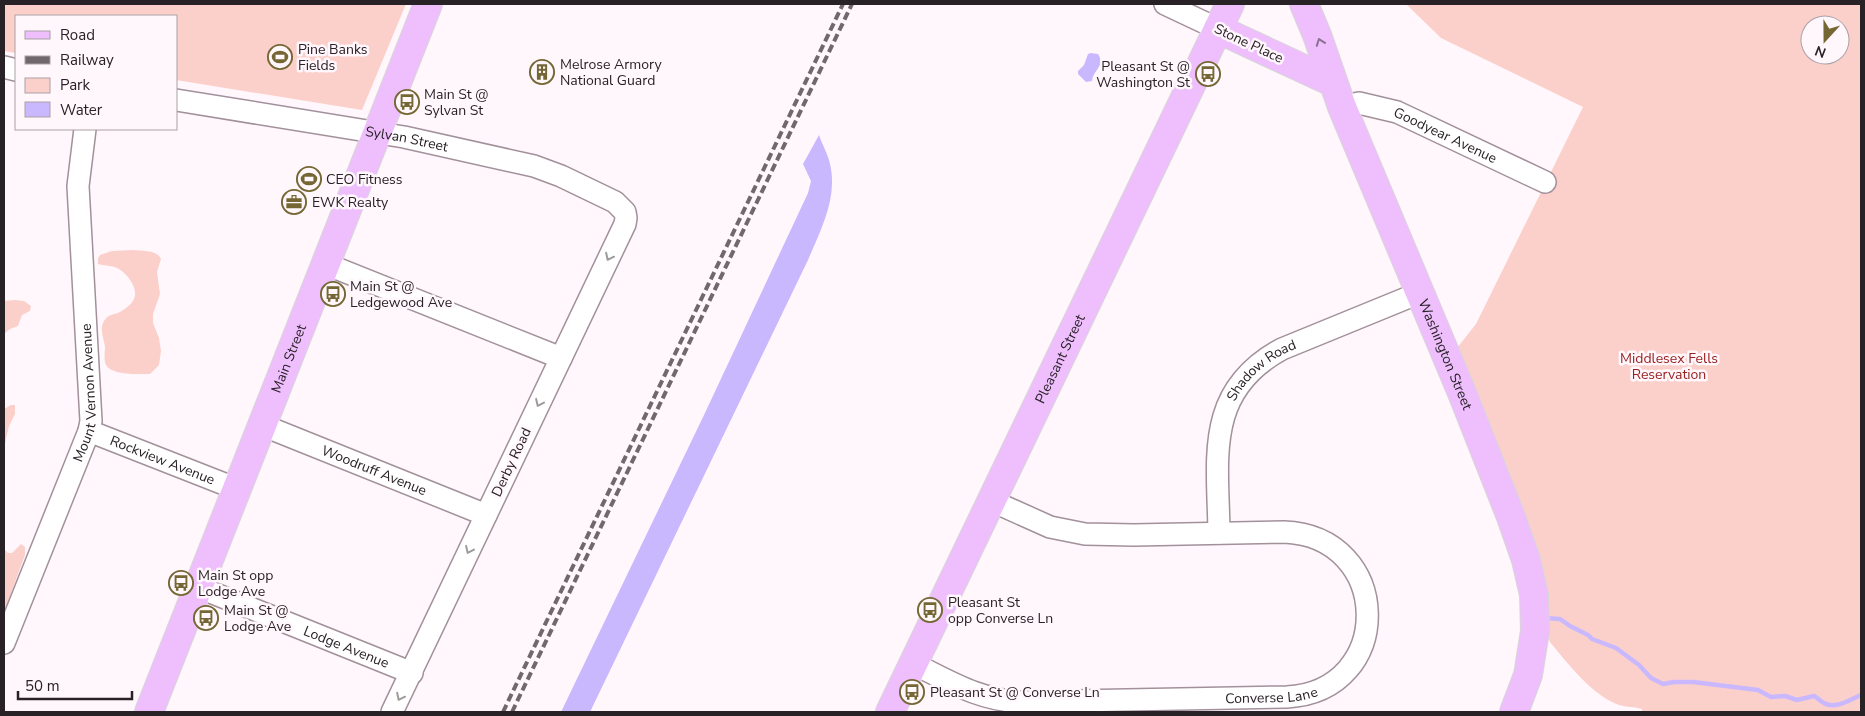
<svg xmlns="http://www.w3.org/2000/svg" width="1865" height="716" viewBox="0 0 1865 716" font-family="'Nunito Sans',sans-serif">
<style>
.green{fill:#fcd0ca;fill-rule:evenodd}
.water{fill:#c9b8fe}
.lines{fill:none;stroke-linecap:round;stroke-linejoin:round}
.stream{stroke:#c9b8fe;stroke-width:4.5}
.minor-casing{stroke:#a2909b;stroke-width:24}
.major-casing{stroke:#d8d7d8;stroke-width:30}
.minor{stroke:#fff;stroke-width:21}
.major{stroke:#eebefd;stroke-width:28}
.rail{stroke:#70686d;stroke-width:4;stroke-dasharray:8 4;stroke-linecap:butt}
.oneway{stroke:#8b7092}
.oneway2{stroke:#9e9b9d}
.labels{text-anchor:middle;stroke-width:5;stroke-linejoin:round;paint-order:stroke}
.street-label{font-size:14px;fill:#282126;stroke:#fff7fc}
.poi-label{font-size:14px;fill:#282126;stroke:#fff7fc;text-anchor:start}
.park-label{font-size:14px;fill:#972320;stroke:#fff7fc}
</style>
<rect width="100%" height="100%" fill="#fff7fc"/>
<!-- green -->
<path class="green" d="M4 4H406L362 110 176 80V16H16V53L4 51Z
M1406 4H1861V712H1642V709C1635 707 1626 707 1619 705 1593 696 1567 663 1550 642L1453 353 1476 324 1583 107 1441 38ZM1810 25H1840V55H1810Z
M133 250C143 251 157 250 161 259L157 272 160 294 153 314V323L159 338 161 351 159 365 150 374C140 374 107 376 105 362 104 357 105 352 105 347 104 339 99 329 104 321 108 314 114 315 120 312 125 309 132 304 134 299 139 288 126 272 117 268 111 265 104 266 98 264V258L100 255 112 251Z
M15 300 24 301 31 306 30 311 22 315 18 326 10 329 4 334V301Z
M11 405H15V414L9 426 4 448V409Z
M21 544 25 547V555L4 612V549L8 553H12Z"/>
<!-- water -->
<path class="water" d="M1091 53 1098 54C1106 66 1093 70 1092 81L1086 82 1078 74V71L1084 65 1088 54Z
M819 135C822 144 828 154 830 164 838 198 821 229 808 260L590 712H561L704 415 808 193 811 181 803 164Z"/>
<g class="lines">
<!-- stream -->
<path class="stream" d="M1544 618 1560 619 1570 626 1588 635 1592 639 1616 648 1639 665 1651 678 1663 684 1674 682H1693L1742 688 1758 690 1771 697 1785 696 1797 700 1814 696C1818 698 1820 701 1824 703 1835 710 1851 699 1861 695"/>
<defs>
<g id="minor">
<path d="M1165 4 1218 29"/>
<path d="M4 67 16 70"/>
<path id="s1" d="M176 100 404 137 534 166 561 176 615 202 625 212 626 218 625 224 392 712"/>
<path id="s2" d="M1342 107 1359 103 1397 112 1545 182"/>
<path d="M326 264 561 358"/>
<path id="s3" d="M262 425 486 515"/>
<path id="s4" d="M89 431 237 489"/>
<path id="s5" d="M1219 533C1218 458 1204 391 1282 349L1419 293"/>
<path id="s6" d="M198 587 412 673"/>
<path id="s7" d="M4 643 89 431 91 421 78 186 85 129"/>
<path id="s8" d="M914 664C951 682 979 700 1021 702L1287 697C1396 691 1393 536 1284 532L1134 535 1085 534 1050 527 992 501"/>
</g>
<g id="major">
<path id="s9" d="M1304 4 1317 35 1342 107 1462 393 1511 517 1526 560 1534 595 1535 631 1528 675 1514 712"/>
<path d="M1218 29 1332 82"/>
<path id="s10" d="M149 712 428 4"/>
<path id="s11" d="M890 712 1230 4"/>
</g>
</defs>
<!-- minor casing -->
<use href="#minor" class="minor-casing"/>
<!-- major casing -->
<use href="#major" class="major-casing"/>
<!-- minor -->
<use href="#minor" class="minor"/>
<!-- major -->
<use href="#major" class="major"/>
<!-- rail -->
<path class="rail" d="M503 712 843 4
M512 712 852 4"/>
</g>
<!-- one-way arrows -->
<defs><path id="oneway-chevron" d="M-2-3.5L2.5 0L-2 3.5" fill="none" stroke-width="1.6" stroke-linecap="round" stroke-linejoin="round" transform="scale(1.25)"/></defs>
<use class="oneway" href="#oneway-chevron" transform="translate(1320 42) rotate(-110)"/>
<g class="oneway2">
<use href="#oneway-chevron" transform="translate(609 257) rotate(116)"/>
<use href="#oneway-chevron" transform="translate(539 403) rotate(115)"/>
<use href="#oneway-chevron" transform="translate(469 550) rotate(115)"/>
<use href="#oneway-chevron" transform="translate(400 697) rotate(116)"/>
</g>
<!-- icons -->
<defs>
<symbol id="stadium-ring" viewBox="-11 -11 22 22"><circle r="9.5" fill="#fff7fc" stroke="#746734" stroke-width="1.5"/><path d="M0-5a6.5 5 0 1 0 0 10a6.5 5 0 1 0 0-10ZM-3.5-1.8h7v3.6h-7Z" fill="#746734"/></symbol>
<symbol id="building-ring" viewBox="-11 -11 22 22"><circle r="9.5" fill="#fff7fc" stroke="#746734" stroke-width="1.5"/><path d="M-4-6H4V6H1V3H-1V6H-4ZM-2.5-4.3h1.7v1.8h-1.7ZM.8-4.3h1.7v1.8H.8ZM-2.5-1h1.7V.8h-1.7ZM.8-1h1.7V.8H.8Z" fill="#746734"/></symbol>
<symbol id="bus-ring" viewBox="-11 -11 22 22"><circle r="9.5" fill="#fff7fc" stroke="#746734" stroke-width="1.5"/><path d="M-5-6H5V4H4V6H2V4H-2V6H-4V4H-5ZM-3.5-4V0h7V-4ZM-3.5 1.2v1.5H-2V1.2ZM2 1.2v1.5H3.5V1.2Z" fill="#746734"/></symbol>
<symbol id="office-ring" viewBox="-11 -11 22 22"><circle r="9.5" fill="#fff7fc" stroke="#746734" stroke-width="1.5"/><path d="M-6-3h4V-5.5h4V-3h4V5H-6ZM-1-4.5V-3h2v-1.5ZM-6 0V1H6V0Z" fill="#746734"/></symbol>
</defs>
<g fill-rule="evenodd">
<use href="#stadium-ring" x="266" y="43" width="28" height="28"/>
<use href="#building-ring" x="528" y="58" width="28" height="28"/>
<use href="#bus-ring" x="1194" y="60" width="28" height="28"/>
<use href="#bus-ring" x="393" y="88" width="28" height="28"/>
<use href="#stadium-ring" x="295" y="165" width="28" height="28"/>
<use href="#office-ring" x="280" y="188" width="28" height="28"/>
<use href="#bus-ring" x="319" y="280" width="28" height="28"/>
<use href="#bus-ring" x="167" y="569" width="28" height="28"/>
<use href="#bus-ring" x="916" y="596" width="28" height="28"/>
<use href="#bus-ring" x="192" y="604" width="28" height="28"/>
<use href="#bus-ring" x="898" y="678" width="28" height="28"/>
</g>
<g class="labels">
<!-- street labels -->
<g class="street-label">
<text transform="translate(1249 43) rotate(25)" y="5">Stone Place</text>
<text dy="5" stroke="none"><textPath href="#s2" startOffset="110">Goodyear Avenue</textPath></text>
<text dy="5" stroke="none"><textPath href="#s1" startOffset="234">Sylvan Street</textPath></text>
<text dy="5" stroke="none"><textPath href="#s9" startOffset="378">Washington Street</textPath></text>
<text dy="5" stroke="none"><textPath href="#s10" startOffset="380">Main Street</textPath></text>
<text dy="5" stroke="none"><textPath href="#s11" startOffset="392">Pleasant Street</textPath></text>
<text dy="5" stroke="none"><textPath href="#s5" startOffset="179">Shadow Road</textPath></text>
<text dy="5" stroke="none"><textPath href="#s7" startOffset="266">Mount Vernon Avenue</textPath></text>
<text dy="5" stroke="none"><textPath href="#s4" startOffset="79">Rockview Avenue</textPath></text>
<text transform="translate(511 462) rotate(-65)" y="5">Derby Road</text>
<text dy="5" stroke="none"><textPath href="#s3" startOffset="121">Woodruff Avenue</textPath></text>
<text dy="5" stroke="none"><textPath href="#s6" startOffset="160">Lodge Avenue</textPath></text>
<text dy="5" stroke="none"><textPath href="#s8" startOffset="365">Converse Lane</textPath></text>
</g>
<!-- poi labels -->
<g class="poi-label">
<text x="298" y="54">Pine Banks<tspan x="298" dy="16">Fields</tspan></text>
<text x="560" y="69">Melrose Armory<tspan x="560" dy="16">National Guard</tspan></text>
<text x="1190" y="71" text-anchor="end">Pleasant St @<tspan x="1190" dy="16">Washington St</tspan></text>
<text x="424" y="99">Main St @<tspan x="424" dy="16">Sylvan St</tspan></text>
<text x="326" y="184">CEO Fitness</text>
<text x="312" y="207">EWK Realty</text>
<text x="350" y="291">Main St @<tspan x="350" dy="16">Ledgewood Ave</tspan></text>
<text x="198" y="580">Main St opp<tspan x="198" dy="16">Lodge Ave</tspan></text>
<text x="948" y="607">Pleasant St<tspan x="948" dy="16">opp Converse Ln</tspan></text>
<text x="224" y="615">Main St @<tspan x="224" dy="16">Lodge Ave</tspan></text>
<text x="930" y="697">Pleasant St @ Converse Ln</text>
</g>
<!-- park labels -->
<g class="park-label">
<text x="1669" y="363">Middlesex Fells<tspan x="1669" dy="16">Reservation</tspan></text>
</g>
</g>
<!-- border -->
<rect width="1865" height="716" fill="none" stroke="#282126" stroke-width="10"/>
<!-- legend -->
<rect x="15" y="15" width="162" height="115" fill="#fff7fc" stroke="#a9a1a6"/>
<rect x="25" y="31" width="25" height="8" fill="#eebefd" stroke="#a9a1a6"/>
<text x="60" y="40" font-size="15" fill="#282126">Road</text>
<rect x="25" y="56" width="25" height="8" fill="#70686d" stroke="#a9a1a6"/>
<text x="60" y="65" font-size="15" fill="#282126">Railway</text>
<rect x="25" y="78" width="25" height="15" fill="#fcd0ca" stroke="#a9a1a6"/>
<text x="60" y="90" font-size="15" fill="#282126">Park</text>
<rect x="25" y="102" width="25" height="15" fill="#c9b8fe" stroke="#a9a1a6"/>
<text x="60" y="115" font-size="15" fill="#282126">Water</text>
<!-- north arrow -->
<g transform="translate(1825 40) rotate(201)"><circle r="24" fill="#fff7fc" stroke="#a9a1a6"/>
<path d="M0-4L9 19L0 12L-9 19Z" fill="#746734"/>
<text y="-8" font-size="14" font-weight="bold" text-anchor="middle" fill="#282126">N</text>
</g>
<!-- scale -->
<path d="M18 691v8h114v-8" fill="none" stroke="#282126" stroke-width="2.5"/>
<text x="25" y="691" font-size="15" fill="#282126" stroke="#fff7fc" stroke-width="4" paint-order="stroke">50 m</text>
</svg>
